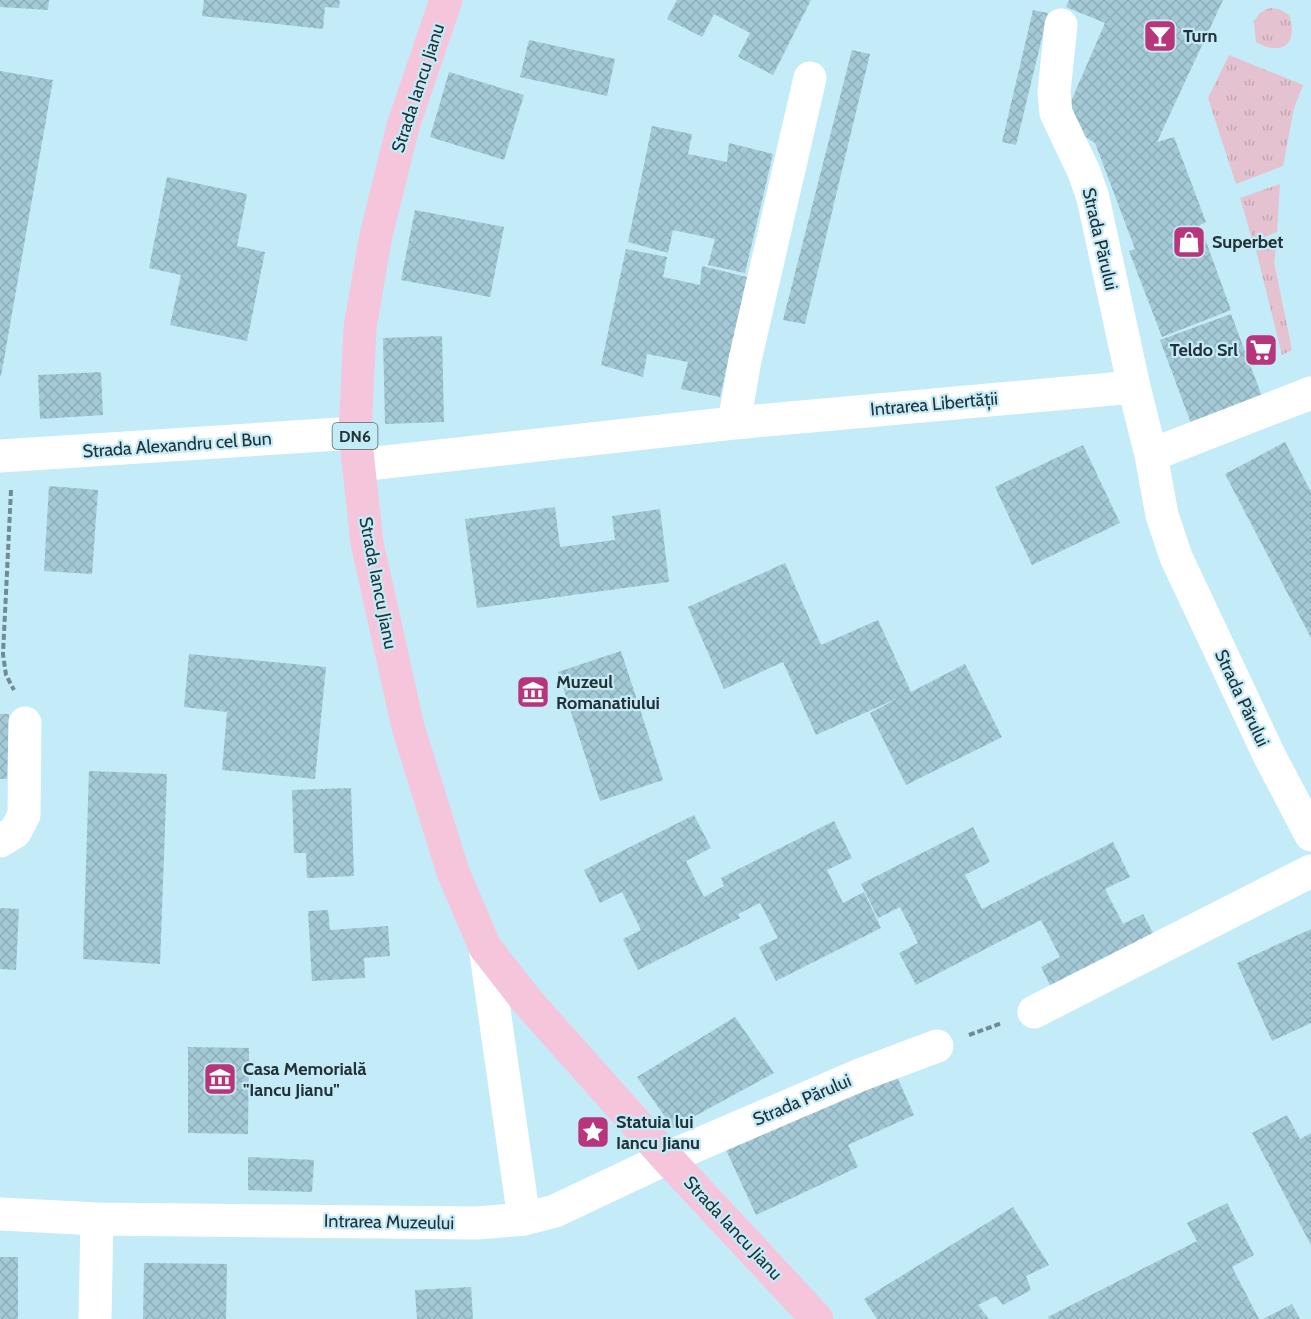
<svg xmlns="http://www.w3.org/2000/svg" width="1311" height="1319" viewBox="0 0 1311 1319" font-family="Cabin,sans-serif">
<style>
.park{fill:url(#park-tufts)}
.building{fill:url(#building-cross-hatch)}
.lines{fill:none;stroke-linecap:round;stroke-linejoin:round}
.path{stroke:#718b94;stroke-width:4;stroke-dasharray:6 3;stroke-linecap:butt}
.street{stroke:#fff;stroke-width:33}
.primary{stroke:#f5c6db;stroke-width:33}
.labels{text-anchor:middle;stroke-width:4.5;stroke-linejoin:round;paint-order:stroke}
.shield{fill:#c4ebf8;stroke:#536a71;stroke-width:1.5}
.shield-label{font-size:16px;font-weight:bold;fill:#233237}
.poi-label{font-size:18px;font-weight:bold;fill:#233237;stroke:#c4ebf8;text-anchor:start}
.street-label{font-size:18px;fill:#233237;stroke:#c4ebf8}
</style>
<defs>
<pattern id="park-tufts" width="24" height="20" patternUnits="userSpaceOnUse" patternTransform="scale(1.5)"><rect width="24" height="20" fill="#e4c2d0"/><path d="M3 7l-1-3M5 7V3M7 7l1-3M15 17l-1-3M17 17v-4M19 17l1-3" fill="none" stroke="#c3a7b3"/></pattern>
<pattern id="building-cross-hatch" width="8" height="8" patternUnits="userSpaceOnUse" patternTransform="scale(1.5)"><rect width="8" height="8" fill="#a5cad7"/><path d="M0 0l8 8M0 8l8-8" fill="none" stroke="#8eaeb9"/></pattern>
</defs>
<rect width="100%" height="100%" fill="#c4ebf8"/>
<!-- park -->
<path class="park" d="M1269 8 1279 9 1289 15C1299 43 1282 57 1256 42L1254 21 1260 13Z
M1229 55 1303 85 1294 108 1283 166 1236 184 1208 98Z
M1280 184 1277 232 1253 242 1240 198Z
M1277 242 1274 262 1292 350 1282 355 1256 250Z"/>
<!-- building -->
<path class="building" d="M0 0H49L48 10 0 7Z
M204 0H340L339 8 325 7 323 29 202 16Z
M677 0H811L773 75 738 57 750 33 714 14 702 37 667 19Z
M1069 0H1223L1157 142 1174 137 1206 222 1200 225 1231 310 1162 337 1129 251 1135 249 1095 143 1062 122 1105 23 1066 7Z
M1033 10 1048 13 1016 145 1002 142Z
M529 40 615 59 607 96 520 77Z
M852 50 870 54 805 324 783 320Z
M0 71 53 80 1 376H0Z
M449 72 524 95 504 160 430 137Z
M652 126 692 134 688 154 727 162 729 143 773 154 745 273 708 265 715 239 673 230 668 253 628 242Z
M167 177 247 194 237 246 265 252 247 341 170 325 181 275 149 268Z
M415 210 504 227 490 297 401 280Z
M626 249 667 257 663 277 700 285 702 266 747 277 720 397 681 389 688 362 647 354 643 377 601 365Z
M1231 314 1263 399 1192 426 1160 340Z
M442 336 444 422 385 424 383 338Z
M101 372 103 415 40 419 38 375Z
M1285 442 1311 492V638L1225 474Z
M1083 445 1120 523 1032 565 995 487Z
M49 486 98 490 92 574 44 571Z
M555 507 560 547 615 540 612 516 660 509 669 582 477 608 465 519Z
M785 563 821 645 878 620 911 692 965 664 1002 737 906 785 870 713 898 698 816 735 783 662 724 689 688 607Z
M621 651 663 780 600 801 558 672Z
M189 654 326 667 315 779 222 770 227 712 184 707Z
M0 714H9L7 779H0Z
M89 771 167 774 160 964 83 959Z
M351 788 354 876 307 878 306 853H294L292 790Z
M694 815 711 848 686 861 704 897 724 886 721 878 834 821 852 858 827 870 843 903 864 892 881 928 776 981 759 947 778 938 760 903 738 914 740 918 638 970 623 939 641 930 622 892 600 903 584 870Z
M973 827 990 862 965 875 982 909 1113 842 1130 877 1105 889 1123 924 1143 914 1160 946 1057 999 1041 967 1060 957 1041 920 916 985 899 953 918 943 900 907 878 918 861 884Z
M0 908 19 909 16 970 0 969Z
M328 910 330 930 388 926 390 956 364 958 365 978 312 981 308 911Z
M1311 929V1023L1272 1041 1237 963Z
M735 1017 774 1073 673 1128 637 1077Z
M188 1047 249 1048 248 1134 188 1133Z
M895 1072 914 1115 848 1145 858 1167 756 1215 726 1150Z
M1287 1115 1300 1139 1311 1133V1245L1252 1133Z
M248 1157 314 1160 312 1192 248 1190Z
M1227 1203 1254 1255 1232 1267 1259 1319H1049L1048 1317 1197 1241 1187 1223Z
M1013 1207 1049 1265 1026 1276 1031 1290 1003 1305 996 1296 978 1305 989 1319H877L864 1299Z
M0 1257H18V1319H0Z
M144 1263 227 1264 226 1319H143Z
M471 1287 473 1319H417L415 1290Z
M1292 1304 1300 1319H1263Z"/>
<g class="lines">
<!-- path -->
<path class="path" d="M11 490 3 654 6 675 14 690
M969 1035 1002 1023"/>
<!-- street -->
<path class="street" d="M1061 25 1054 92 1056 113 1084 172 1093 198 1134 387 1151 455 1162 515 1176 557 1269 755 1311 835
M734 423 745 360 810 78
M1151 455 1311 393
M0 456 355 433
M359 465 734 423 1134 387
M0 841 15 832 24 815 25 723
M485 947 524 1219
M1034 1012 1311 871
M0 1214 97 1219 477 1223 524 1219 555 1211 667 1158 860 1075 937 1046
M95 1319 97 1219"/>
<!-- primary -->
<path class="primary" d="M446 0 403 126 375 240 360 328 355 433 367 543 408 727 453 872 485 947 527 1001 667 1158 817 1319"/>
</g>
<!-- icons -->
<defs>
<symbol id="bar-square" viewBox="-11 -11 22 22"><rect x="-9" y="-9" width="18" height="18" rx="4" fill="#b8357c" stroke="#c4ebf8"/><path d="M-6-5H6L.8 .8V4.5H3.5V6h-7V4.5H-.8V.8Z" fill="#fff"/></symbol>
<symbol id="shop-square" viewBox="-11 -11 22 22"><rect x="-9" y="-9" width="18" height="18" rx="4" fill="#b8357c" stroke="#c4ebf8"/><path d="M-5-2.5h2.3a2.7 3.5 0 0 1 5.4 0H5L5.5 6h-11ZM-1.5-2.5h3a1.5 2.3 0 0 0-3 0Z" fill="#fff"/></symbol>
<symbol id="supermarket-square" viewBox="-11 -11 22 22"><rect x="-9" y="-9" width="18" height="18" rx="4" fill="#b8357c" stroke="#c4ebf8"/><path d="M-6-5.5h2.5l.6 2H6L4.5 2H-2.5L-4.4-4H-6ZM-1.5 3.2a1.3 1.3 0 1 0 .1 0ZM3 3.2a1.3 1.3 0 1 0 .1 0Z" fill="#fff"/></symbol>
<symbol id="museum-square" viewBox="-11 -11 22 22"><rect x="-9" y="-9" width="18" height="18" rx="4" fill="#b8357c" stroke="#c4ebf8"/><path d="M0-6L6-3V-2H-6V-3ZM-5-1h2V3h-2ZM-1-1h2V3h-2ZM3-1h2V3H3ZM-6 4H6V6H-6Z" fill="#fff"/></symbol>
<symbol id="sight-square" viewBox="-11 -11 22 22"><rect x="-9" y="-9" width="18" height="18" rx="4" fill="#b8357c" stroke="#c4ebf8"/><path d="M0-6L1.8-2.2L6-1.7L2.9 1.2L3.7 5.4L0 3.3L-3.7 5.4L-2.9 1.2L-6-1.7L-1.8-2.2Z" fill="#fff"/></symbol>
</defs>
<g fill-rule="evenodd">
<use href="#bar-square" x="1141" y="17" width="38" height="38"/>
<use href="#shop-square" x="1170" y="223" width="38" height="38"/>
<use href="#supermarket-square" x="1242" y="331" width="38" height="38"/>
<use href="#museum-square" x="514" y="673" width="38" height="38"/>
<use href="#museum-square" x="201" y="1060" width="38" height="38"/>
<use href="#sight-square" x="574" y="1113" width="38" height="38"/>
</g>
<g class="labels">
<!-- shield labels -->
<rect class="shield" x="332.5" y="423" width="45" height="26" rx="4.5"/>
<g class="shield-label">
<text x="355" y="442">DN6</text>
</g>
<!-- poi labels -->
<g class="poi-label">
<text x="1183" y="42">Turn</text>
<text x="1212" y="248">Superbet</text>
<text x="1238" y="356" text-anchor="end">Teldo Srl</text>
<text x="556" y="688">Muzeul<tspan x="556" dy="21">Romanatiului</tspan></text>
<text x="243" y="1075">Casa Memorială<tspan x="243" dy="21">"Iancu Jianu"</tspan></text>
<text x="616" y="1128">Statuia lui<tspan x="616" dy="21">Iancu Jianu</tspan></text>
</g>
<!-- street labels -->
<g class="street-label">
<text transform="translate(418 88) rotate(-72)" y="6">Strada Iancu Jianu</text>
<text transform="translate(1100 239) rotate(77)" y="6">Strada Părului</text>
<text transform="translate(934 404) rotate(-5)" y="6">Intrarea Libertății</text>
<text transform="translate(177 445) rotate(-4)" y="6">Strada Alexandru cel Bun</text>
<text transform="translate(378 583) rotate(79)" y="6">Strada Iancu Jianu</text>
<text transform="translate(1242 698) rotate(65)" y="6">Strada Părului</text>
<text transform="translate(802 1100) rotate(-23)" y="6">Strada Părului</text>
<text transform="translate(389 1222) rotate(1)" y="6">Intrarea Muzeului</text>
<text transform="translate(733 1228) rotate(47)" y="6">Strada Iancu Jianu</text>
</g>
</g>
</svg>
